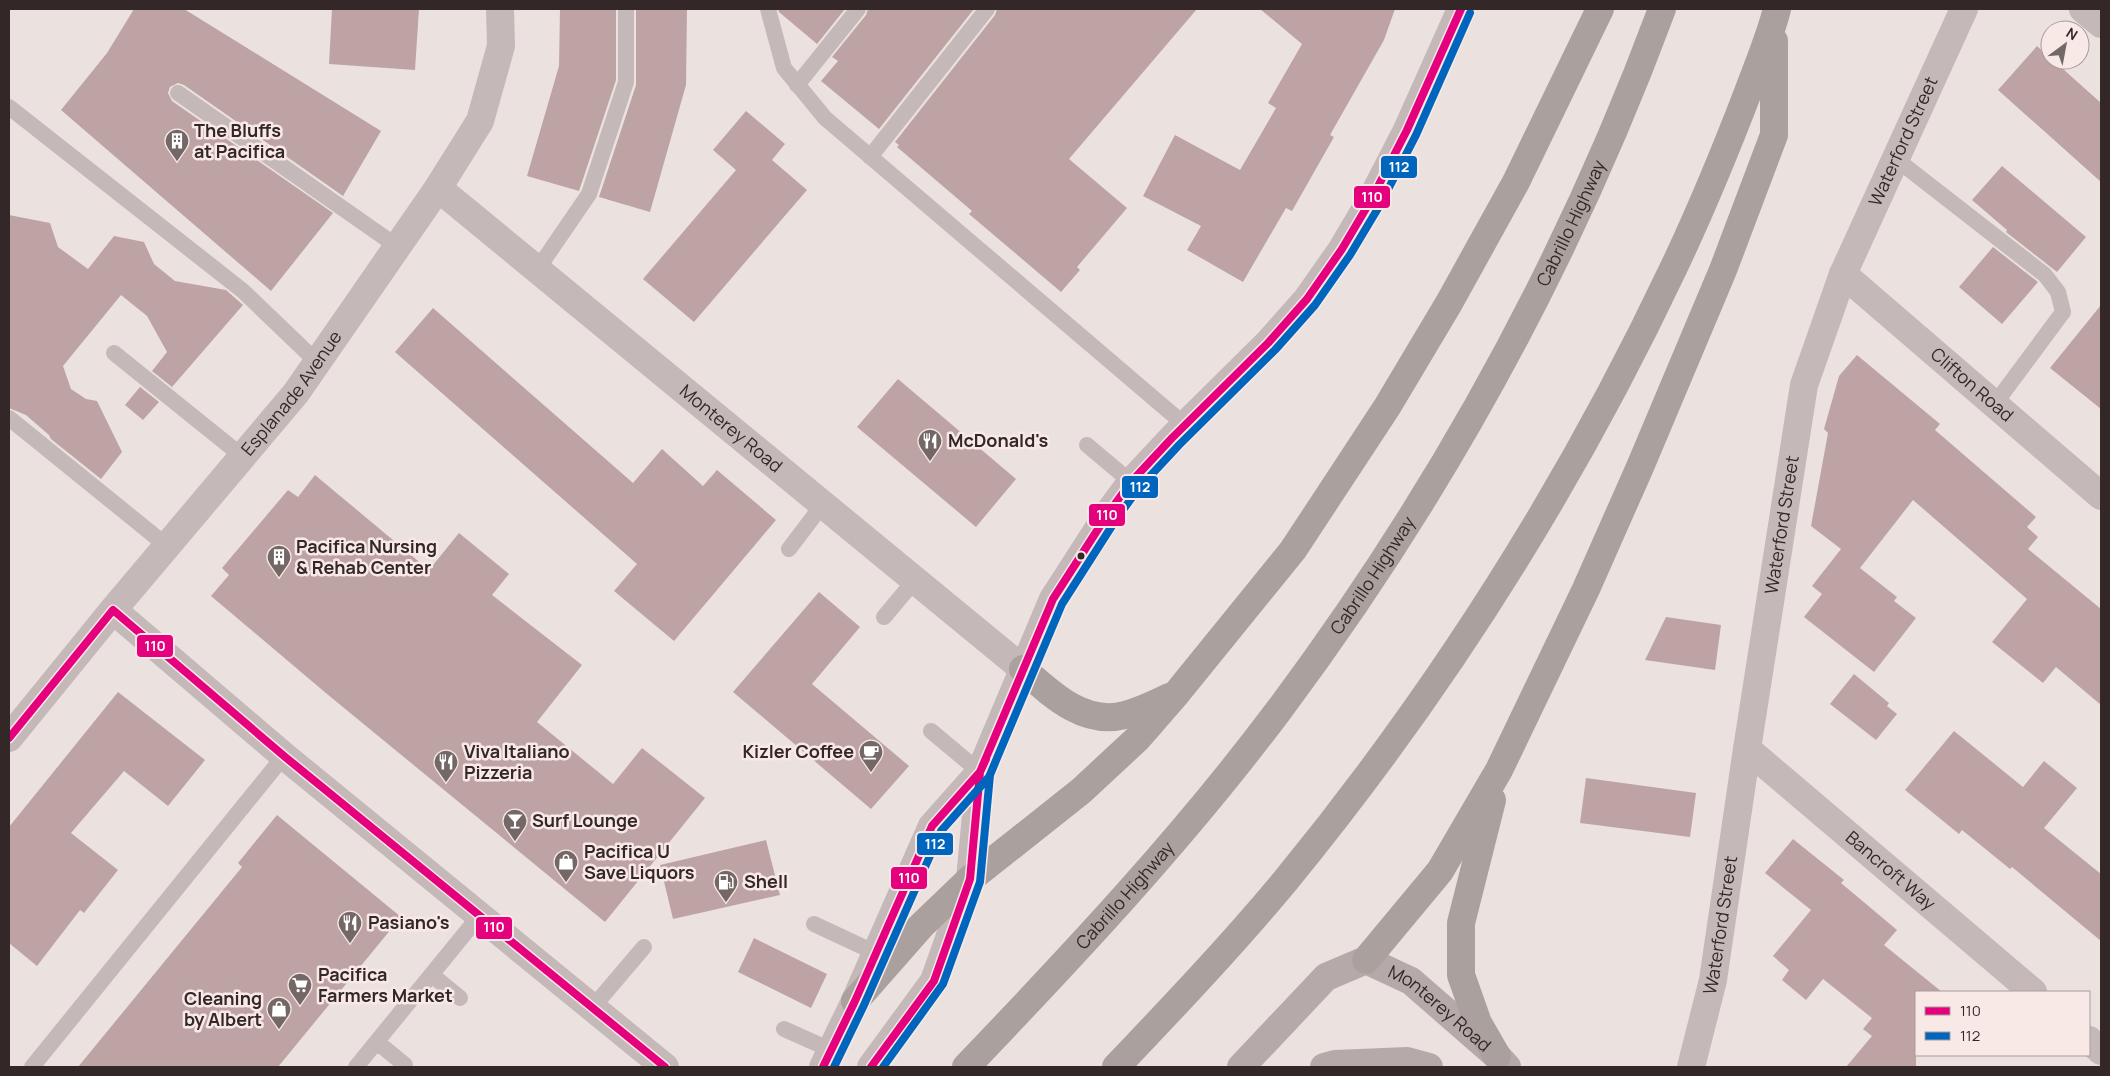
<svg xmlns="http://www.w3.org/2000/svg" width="2110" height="1076" viewBox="0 0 2110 1076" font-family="Manrope,sans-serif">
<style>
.building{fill:#bea3a4}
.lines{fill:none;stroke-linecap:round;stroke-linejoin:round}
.service{stroke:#c4b9b8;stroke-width:16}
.minor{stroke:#c4b9b8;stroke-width:28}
.tertiary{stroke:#c4b9b8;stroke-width:28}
.secondary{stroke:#b5aaa9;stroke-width:28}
.motorway{stroke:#aaa19e;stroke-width:28}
.bus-1-casing{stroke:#f8e9e6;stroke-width:11}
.bus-2-casing{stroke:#f8e9e6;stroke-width:11}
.bus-1{stroke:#e5007d;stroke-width:8}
.bus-2{stroke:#0065bd;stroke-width:8}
.bus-dot{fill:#342727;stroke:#f8e9e6;stroke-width:2}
.labels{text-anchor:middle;stroke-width:5;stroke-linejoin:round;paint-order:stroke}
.poi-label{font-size:18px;font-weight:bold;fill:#342727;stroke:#f8e9e6;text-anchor:start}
.street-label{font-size:18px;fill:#342727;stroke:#f8e9e6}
.line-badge{stroke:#f8e9e6;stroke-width:2}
.badge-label{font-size:14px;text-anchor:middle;font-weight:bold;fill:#fff}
</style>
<rect width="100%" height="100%" fill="#ebe2df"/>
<!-- building -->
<path class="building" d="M134 9H184L381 131 343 196 184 85 178 83 170 87 168 93 172 101 333 213 271 291 61 110 107 53Z
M332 9H419L415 70 329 64Z
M560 9H616V80L579 191 527 176 559 66Z
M636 9H687L686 85 650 212 599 197 636 85Z
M778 9H845L817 44 779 12Z
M868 9H974L879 129 821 81 838 61 832 57 866 15Z
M997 9H1197L1069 159 1127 208 1077 267 1080 270 1061 292 969 214 972 211 897 147 899 145 895 142 995 15Z
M1260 9H1395L1384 40 1330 135 1334 137 1292 211 1286 208 1243 282 1187 250 1201 226 1143 196 1175 135 1240 170 1276 108 1268 103 1302 44Z
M2037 46 2050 58V60H2053L2101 103V182L1998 90Z
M746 111 785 144 772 160 807 190 694 322 643 279 736 170 713 150Z
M2002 166 2086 237 2057 272 2006 232 2007 230 1972 200Z
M9 215 50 223 58 247 88 269 114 236 144 242 154 264 175 281 226 290 243 305 172 387 152 371 167 352 147 316 121 295 63 366 71 389 86 399 97 401 122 452 101 479 51 439 49 435 26 415 9 408Z
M1993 247 2038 282 2002 324 1959 287Z
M2101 305V409L2050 368Z
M433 308 633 483 662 449 703 486 717 470 776 520 674 641 614 591 637 564 395 352Z
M1857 355 1940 424 1935 430 2036 517 2027 527 2038 537 2028 549 2101 609V705L2056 667 2043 683 1992 642 2027 599 1913 500 1860 568 1897 597 1894 601 1916 618 1874 672 1804 617 1822 594 1812 586 1841 549 1811 526 1828 433 1824 429 1839 376Z
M898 379 1016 479 976 527 857 427Z
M140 387 159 402 143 420 125 405Z
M315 475 429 570 459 533 509 574 492 595 582 665 537 722 613 784 642 748 705 798 605 922 327 694 211 596 229 575 222 568 288 490 298 497Z
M819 592 860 627 812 684 909 766 871 809 733 692Z
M1666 617 1721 625 1715 670 1645 660Z
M1854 674 1889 703 1887 706 1897 714 1876 740 1830 704Z
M118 692 205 760 168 806 124 771 71 833 118 870 84 913 80 910 37 966 9 943V827Z
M1954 731 2023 787 2044 761 2077 788 2044 828 2101 874V941L2012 867 2010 869 1962 830 1959 834 1905 790Z
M1586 778 1696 793 1690 837 1580 823Z
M277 815 401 917 278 1067H78L242 867 238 863Z
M1793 839 1844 880 1841 883 1897 930 1884 945 1942 992H1916V1067H1846L1872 1036 1863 1029 1872 1018 1823 979 1806 1000 1782 980 1789 970 1773 956 1811 910 1765 873Z
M766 840 780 895 673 919 660 865Z
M754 938 827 974 811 1008 738 972Z"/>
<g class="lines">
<!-- service -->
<path class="service" d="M768 9 784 68 825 118 1185 425
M797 85 858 9
M178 93 398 247
M9 107 243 291 317 362
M870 157 987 9
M1896 159 2045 275 2058 292 2063 312 1994 405
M537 270 589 194 626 82V9
M114 353 242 456
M9 418 167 546
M1087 445 1131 482
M789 549 823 504
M884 617 915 580
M931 731 980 772
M814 924 876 953
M432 975 460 998
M593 1007 644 947
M784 1029 831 1050
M377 1042 405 1065
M32 1067 284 756
M356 1067 480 915"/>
<!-- minor -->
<g class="minor">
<path d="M2083 9 2101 24"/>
<path id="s1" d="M438 188 1023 669"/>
<path id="s2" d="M1843 274 2101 496"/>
<path d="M113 610 284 756 665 1067"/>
<path id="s3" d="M9 738 113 610 296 393 438 188 480 121 501 46 500 9"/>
<path id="s4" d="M1747 749 2033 992"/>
<path d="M2089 1040 2101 1051"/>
<path id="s5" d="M1691 1067 1713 980 1747 749 1804 385 1843 274 1964 9"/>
</g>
<!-- tertiary -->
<path class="tertiary" d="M823 1067 855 1001 932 826 980 772
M871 1067 934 981 970 879 980 772 1053 599 1109 512 1131 482 1172 438 1268 343 1307 299 1342 249 1371 200 1407 130 1461 9"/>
<!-- secondary -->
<g class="secondary">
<path id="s6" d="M1241 1067 1326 977 1366 960 1411 981 1497 1056 1507 1067"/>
<path d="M1324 1067 1335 1064 1407 1061 1429 1067"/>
</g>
<!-- motorway -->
<g class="motorway">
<path d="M1023 669C1051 694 1084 726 1125 715 1140 711 1155 704 1169 697"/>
<path d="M1492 800 1461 923V975L1478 1023 1497 1056"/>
<path d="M1366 960 1440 871 1499 770 1586 589 1640 467 1723 270 1774 135V41"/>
<path d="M855 1001 921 926 970 879 1081 791 1137 739 1177 693 1293 550 1387 407 1449 303 1516 182 1600 9"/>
<path id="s7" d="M966 1067C1075 953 1184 837 1279 710 1439 496 1569 260 1662 9"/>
<path d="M1116 1067C1174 1006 1232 945 1286 880 1440 692 1570 487 1674 267 1701 210 1725 152 1748 92 1758 65 1770 37 1777 9"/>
</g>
<defs>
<path id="bus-1" d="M9 738 113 610 284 756 665 1067
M823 1067 855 1001 932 826 980 772 1053 599 1109 512 1131 482 1172 438 1268 343 1307 299 1342 249 1371 200 1407 130 1461 9
M871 1067 934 981 970 879 980 772 986 759"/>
<path id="bus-2" d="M834 1067 864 1005 941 831 989 777 1062 604 1117 518 1139 488 1179 445 1275 350 1315 305 1350 255 1380 205 1416 135 1470 13
M883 1067 943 984 980 882 990 775 995 763"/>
</defs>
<!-- bus-1 casing -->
<use href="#bus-1" class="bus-1-casing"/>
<!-- bus-2 casing -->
<use href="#bus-2" class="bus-2-casing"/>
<!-- bus-1 -->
<use href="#bus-1" class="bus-1"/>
<!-- bus-2 -->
<use href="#bus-2" class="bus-2"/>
</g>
<!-- icons -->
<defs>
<symbol id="building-pin" viewBox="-11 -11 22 30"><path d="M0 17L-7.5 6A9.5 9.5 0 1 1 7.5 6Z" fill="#746867" stroke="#f8e9e6"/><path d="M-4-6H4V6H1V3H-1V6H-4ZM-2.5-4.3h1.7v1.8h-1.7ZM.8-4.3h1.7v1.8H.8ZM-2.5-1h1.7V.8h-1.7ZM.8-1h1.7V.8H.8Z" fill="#fff"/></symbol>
<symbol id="restaurant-pin" viewBox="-11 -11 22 30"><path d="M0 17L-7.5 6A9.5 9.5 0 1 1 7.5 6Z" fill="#746867" stroke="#f8e9e6"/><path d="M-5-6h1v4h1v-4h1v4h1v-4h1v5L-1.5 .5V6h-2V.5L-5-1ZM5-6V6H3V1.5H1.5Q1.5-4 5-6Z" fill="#fff"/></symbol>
<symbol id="cafe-pin" viewBox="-11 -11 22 30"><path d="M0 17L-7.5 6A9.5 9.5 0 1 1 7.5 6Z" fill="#746867" stroke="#f8e9e6"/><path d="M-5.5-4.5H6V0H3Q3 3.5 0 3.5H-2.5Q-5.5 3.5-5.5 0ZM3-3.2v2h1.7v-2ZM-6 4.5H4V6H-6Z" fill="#fff"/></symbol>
<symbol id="bar-pin" viewBox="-11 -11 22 30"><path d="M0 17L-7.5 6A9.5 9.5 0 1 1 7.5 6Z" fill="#746867" stroke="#f8e9e6"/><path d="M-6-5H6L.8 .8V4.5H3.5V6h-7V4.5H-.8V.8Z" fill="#fff"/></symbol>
<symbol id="shop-pin" viewBox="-11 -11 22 30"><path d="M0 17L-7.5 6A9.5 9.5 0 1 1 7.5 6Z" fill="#746867" stroke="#f8e9e6"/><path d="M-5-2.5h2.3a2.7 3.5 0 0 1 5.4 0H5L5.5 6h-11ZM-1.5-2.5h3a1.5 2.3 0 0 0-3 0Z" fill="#fff"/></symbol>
<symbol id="fuel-pin" viewBox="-11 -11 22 30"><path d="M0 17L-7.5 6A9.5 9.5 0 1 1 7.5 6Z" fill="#746867" stroke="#f8e9e6"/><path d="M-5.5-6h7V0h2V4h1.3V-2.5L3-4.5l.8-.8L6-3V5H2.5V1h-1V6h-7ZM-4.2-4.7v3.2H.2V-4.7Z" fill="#fff"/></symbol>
<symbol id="supermarket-pin" viewBox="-11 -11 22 30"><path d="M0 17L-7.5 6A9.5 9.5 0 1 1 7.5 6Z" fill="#746867" stroke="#f8e9e6"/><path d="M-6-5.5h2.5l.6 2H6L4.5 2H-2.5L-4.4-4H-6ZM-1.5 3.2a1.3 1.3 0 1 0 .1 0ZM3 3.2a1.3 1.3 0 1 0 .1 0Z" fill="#fff"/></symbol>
</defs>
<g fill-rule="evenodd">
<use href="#building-pin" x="163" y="127" width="28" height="38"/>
<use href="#restaurant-pin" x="916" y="427" width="28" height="38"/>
<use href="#building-pin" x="265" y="543" width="28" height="38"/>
<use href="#cafe-pin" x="857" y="738" width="28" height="38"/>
<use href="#restaurant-pin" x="432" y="748" width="28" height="38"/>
<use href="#bar-pin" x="501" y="807" width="28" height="38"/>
<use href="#shop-pin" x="552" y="848" width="28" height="38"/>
<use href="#fuel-pin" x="712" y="868" width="28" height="38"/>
<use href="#restaurant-pin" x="336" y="909" width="28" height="38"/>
<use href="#supermarket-pin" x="286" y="971" width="28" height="38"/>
<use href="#shop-pin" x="265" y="995" width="28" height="38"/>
</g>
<!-- markers -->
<circle class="bus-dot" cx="1081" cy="556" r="4.5"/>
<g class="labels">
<!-- poi labels -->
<g class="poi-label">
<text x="194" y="137">The Bluffs<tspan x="194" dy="21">at Pacifica</tspan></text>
<text x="948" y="447">McDonald's</text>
<text x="296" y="553">Pacifica Nursing<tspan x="296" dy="21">&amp; Rehab Center</tspan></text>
<text x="464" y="758">Viva Italiano<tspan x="464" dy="21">Pizzeria</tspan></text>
<text x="854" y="758" text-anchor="end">Kizler Coffee</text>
<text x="532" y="827">Surf Lounge</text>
<text x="584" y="858">Pacifica U<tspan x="584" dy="21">Save Liquors</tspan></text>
<text x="744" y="888">Shell</text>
<text x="368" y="929">Pasiano's</text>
<text x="318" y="981">Pacifica<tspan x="318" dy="21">Farmers Market</tspan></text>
<text x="262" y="1005" text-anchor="end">Cleaning<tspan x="262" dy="21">by Albert</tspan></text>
</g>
<!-- street labels -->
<g class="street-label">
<text dy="6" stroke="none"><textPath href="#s5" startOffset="955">Waterford Street</textPath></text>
<text dy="6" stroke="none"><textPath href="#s7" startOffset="1044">Cabrillo Highway</textPath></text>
<text dy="6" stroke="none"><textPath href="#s2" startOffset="170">Clifton Road</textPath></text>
<text dy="6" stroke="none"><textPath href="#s3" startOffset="446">Esplanade Avenue</textPath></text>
<text dy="6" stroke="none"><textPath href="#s1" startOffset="379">Monterey Road</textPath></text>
<text dy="6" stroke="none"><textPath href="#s5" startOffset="550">Waterford Street</textPath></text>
<text dy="6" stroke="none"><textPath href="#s7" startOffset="639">Cabrillo Highway</textPath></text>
<text dy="6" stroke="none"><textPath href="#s4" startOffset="188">Bancroft Way</textPath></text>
<text dy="6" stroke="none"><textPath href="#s7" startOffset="234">Cabrillo Highway</textPath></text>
<text dy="6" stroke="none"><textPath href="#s5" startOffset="145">Waterford Street</textPath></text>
<text dy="6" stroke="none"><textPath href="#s6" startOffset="256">Monterey Road</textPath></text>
</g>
</g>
<g class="line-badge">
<rect x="1380" y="155" width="38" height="24" rx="5" fill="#0065bd"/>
<rect x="1353" y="185" width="38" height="24" rx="5" fill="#e5007d"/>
<rect x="1121" y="475" width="38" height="24" rx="5" fill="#0065bd"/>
<rect x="1088" y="503" width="38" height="24" rx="5" fill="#e5007d"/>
<rect x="136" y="634" width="38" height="24" rx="5" fill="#e5007d"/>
<rect x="916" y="832" width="38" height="24" rx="5" fill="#0065bd"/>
<rect x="890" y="866" width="38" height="24" rx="5" fill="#e5007d"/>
<rect x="475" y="916" width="38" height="24" rx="5" fill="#e5007d"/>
</g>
<g class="badge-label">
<text x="1399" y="172">112</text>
<text x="1372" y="202">110</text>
<text x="1140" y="492">112</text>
<text x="1107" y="520">110</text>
<text x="155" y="651">110</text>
<text x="935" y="849">112</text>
<text x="909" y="883">110</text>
<text x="494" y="932">110</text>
</g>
<!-- border -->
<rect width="2110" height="1076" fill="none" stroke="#342727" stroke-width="20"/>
<!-- legend -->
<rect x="1915" y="991" width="175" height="65" fill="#f8e9e6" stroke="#aa9b9a"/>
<rect x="1925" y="1007" width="25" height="8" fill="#e5007d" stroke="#aa9b9a"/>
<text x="1960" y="1016" font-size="15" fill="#342727">110</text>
<rect x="1925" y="1032" width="25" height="8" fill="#0065bd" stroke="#aa9b9a"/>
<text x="1960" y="1041" font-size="15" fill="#342727">112</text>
<!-- north arrow -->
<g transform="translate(2065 45) rotate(32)"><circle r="24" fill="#f8e9e6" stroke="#aa9b9a"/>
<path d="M0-4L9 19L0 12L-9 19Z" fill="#746867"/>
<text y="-8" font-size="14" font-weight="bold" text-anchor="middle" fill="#342727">N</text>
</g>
</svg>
